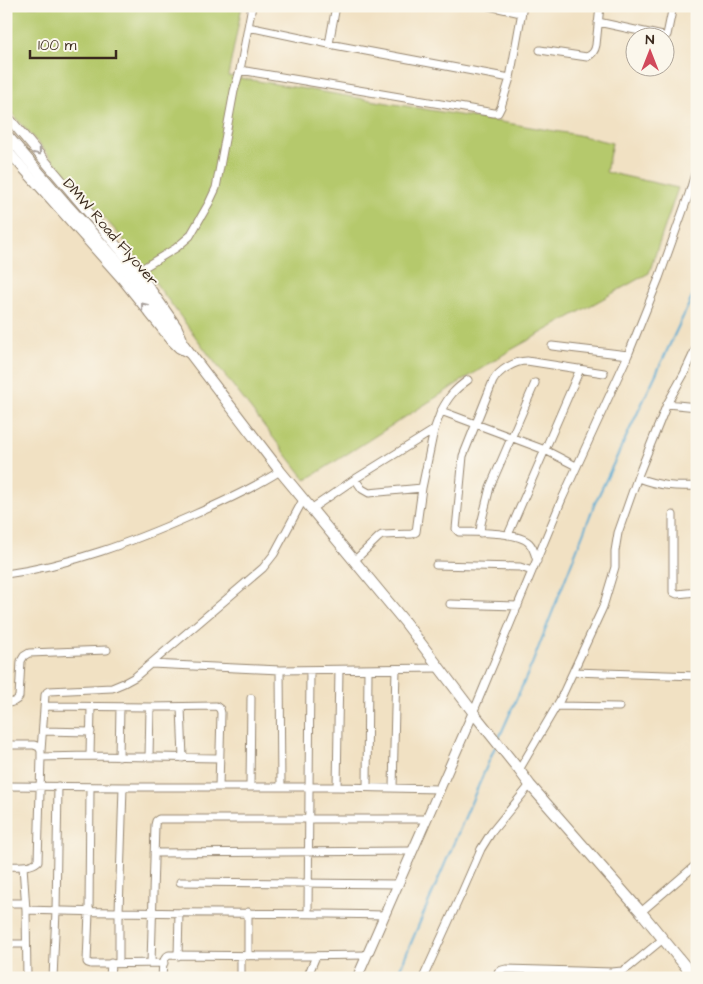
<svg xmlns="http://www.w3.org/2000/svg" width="703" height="984" viewBox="0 0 703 984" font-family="'Architects Daughter',sans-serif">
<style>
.green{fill:#b5c96c;stroke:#787a45}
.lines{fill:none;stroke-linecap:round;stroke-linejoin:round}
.stream{stroke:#58aad3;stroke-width:2}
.minor-casing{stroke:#968670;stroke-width:9}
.tertiary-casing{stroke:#968670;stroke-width:11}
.secondary-casing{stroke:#968670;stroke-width:12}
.minor{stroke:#fff;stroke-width:7}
.tertiary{stroke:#fff;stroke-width:9}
.secondary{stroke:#fff;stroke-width:10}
.oneway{stroke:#a79f9a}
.labels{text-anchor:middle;stroke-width:4;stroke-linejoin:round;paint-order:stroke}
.street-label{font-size:15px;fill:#3b2a1e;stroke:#fbf7ec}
</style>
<rect width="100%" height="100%" fill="#fbf7ec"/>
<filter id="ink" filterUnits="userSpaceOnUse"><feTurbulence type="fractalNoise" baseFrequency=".02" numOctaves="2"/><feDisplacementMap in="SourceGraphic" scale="10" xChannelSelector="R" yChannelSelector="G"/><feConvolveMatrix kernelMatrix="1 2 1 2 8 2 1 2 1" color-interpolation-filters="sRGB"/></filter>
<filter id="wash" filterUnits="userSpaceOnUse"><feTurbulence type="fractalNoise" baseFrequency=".0096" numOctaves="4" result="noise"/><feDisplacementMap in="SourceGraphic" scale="20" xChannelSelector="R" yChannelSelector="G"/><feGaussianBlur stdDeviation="1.12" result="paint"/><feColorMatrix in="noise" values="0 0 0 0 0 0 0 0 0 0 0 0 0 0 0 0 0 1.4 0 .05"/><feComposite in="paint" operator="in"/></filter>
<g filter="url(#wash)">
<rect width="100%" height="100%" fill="#f1e1c3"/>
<!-- green -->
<path class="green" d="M6 6H242L228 76 578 135 612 143 606 172 678 188 649 273 509 351 306 480 206 351 123 239 6 107Z"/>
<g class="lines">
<!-- stream -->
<path class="stream" d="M499 738 532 664 595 503 697 287
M396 978 495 747"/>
</g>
</g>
<g filter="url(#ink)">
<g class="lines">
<defs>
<path id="minor" d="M489 6 521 13
M598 22 663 36 667 35 673 6
M248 27 329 44 510 78
M329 44 336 6
M540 50 587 57C593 54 595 51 596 45L600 6
M240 70 494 113H498L501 107 510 78 523 6
M138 271 176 248 190 236 209 203 216 188 234 91 240 70 252 6
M552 346 628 355
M667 404 697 407
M441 411C449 396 454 390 468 380
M638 478C659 486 675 487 697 486
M355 479 362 489 369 493 422 488
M311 509 355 479 434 430
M673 515V592L677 594 697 592
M480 533 481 524 490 487 535 383
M508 535 580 369
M354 561 379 537 382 535 412 534 416 532 422 488 434 430 441 411 545 450 576 466
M537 561C535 555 534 548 529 543 519 532 474 532 459 532L456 529 463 456 493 381C499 370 515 361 527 361L604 373
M436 565 520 567 532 571
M6 574C71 565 132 542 191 516 221 503 252 489 280 471
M450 604 518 606
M151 664 280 670 439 668
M280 670 281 787
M573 672 697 676
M6 703C12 703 16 702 19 697L21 661 24 656 29 653 107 650
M45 706 150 707 216 706 220 709 221 713 219 787
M556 706 619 707
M181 707 183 758
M473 713 562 499 628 355 659 278 689 194 697 167
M43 731 91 732
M6 745H34L39 747 41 751V757L38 861C30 868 17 866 6 866
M41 751 45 695 47 692 49 691 112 688 124 683 135 677 263 568 274 554 303 500
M90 756 91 707
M41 757 90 756 219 758
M119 757 120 707
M149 757 150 707
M519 770 560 700 603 607 615 567V551L618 533 638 476 667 404 684 374 697 346
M6 786 123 787H337L440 789
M90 787 89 912 87 962 88 963 91 964 164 963
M250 787 251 698
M337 787 339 670
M367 787 368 670
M393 787 396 669
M154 853 412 851
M23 866 26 910 27 978
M180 882 398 884
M6 903H25
M26 910C146 914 266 912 385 915
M248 912V956
M641 912 697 864
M308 913 310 671
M6 944H26
M178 956 179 913
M241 956V978
M119 963V912L123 787
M151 963 155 825 156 821 159 819H427
M53 978 56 911 58 786
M110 978 111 963
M162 978C163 970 161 959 169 955L294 956 367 955
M307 978 316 956
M423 978 463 890 481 849 491 833 530 785
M497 978 498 972 502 970 506 969 612 972 622 971 629 967 663 939"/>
<path id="tertiary" d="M6 115 138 271 177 327 182 338
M6 149 122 279 171 340 179 348 189 353
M357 978 473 713"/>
<path id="secondary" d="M6 134 66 204 131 276 280 471 404 621 479 720 519 770 530 785 641 912 695 978"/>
</defs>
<!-- minor casing -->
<use href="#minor" class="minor-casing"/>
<!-- tertiary casing -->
<use href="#tertiary" class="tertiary-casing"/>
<!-- secondary casing -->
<use href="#secondary" class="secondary-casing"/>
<!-- minor -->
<use href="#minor" class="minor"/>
<!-- tertiary -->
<use href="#tertiary" class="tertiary"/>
<!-- secondary -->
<use href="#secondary" class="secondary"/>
</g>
<!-- one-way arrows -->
<defs><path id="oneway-chevron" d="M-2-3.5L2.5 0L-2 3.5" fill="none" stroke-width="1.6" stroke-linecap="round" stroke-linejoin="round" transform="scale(1.25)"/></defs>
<g class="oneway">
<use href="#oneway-chevron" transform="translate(38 152) rotate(50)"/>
<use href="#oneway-chevron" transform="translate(144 306) rotate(-129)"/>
</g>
</g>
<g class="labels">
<!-- street labels -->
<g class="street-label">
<text transform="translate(111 232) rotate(49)" y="5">DMW Road Flyover</text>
</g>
</g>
<!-- margin -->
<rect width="703" height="984" fill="none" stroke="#fbf7ec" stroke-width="25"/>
<!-- north arrow -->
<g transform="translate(650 52)"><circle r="24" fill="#fbf7ec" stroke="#aea59a"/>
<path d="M0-4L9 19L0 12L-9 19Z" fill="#d1495b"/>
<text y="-8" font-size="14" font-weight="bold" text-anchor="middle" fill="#3b2a1e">N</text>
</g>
<!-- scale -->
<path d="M30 50v8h86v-8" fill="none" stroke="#3b2a1e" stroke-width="2.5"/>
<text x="38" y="50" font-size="15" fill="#3b2a1e" stroke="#fbf7ec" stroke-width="4" paint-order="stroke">100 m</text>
</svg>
